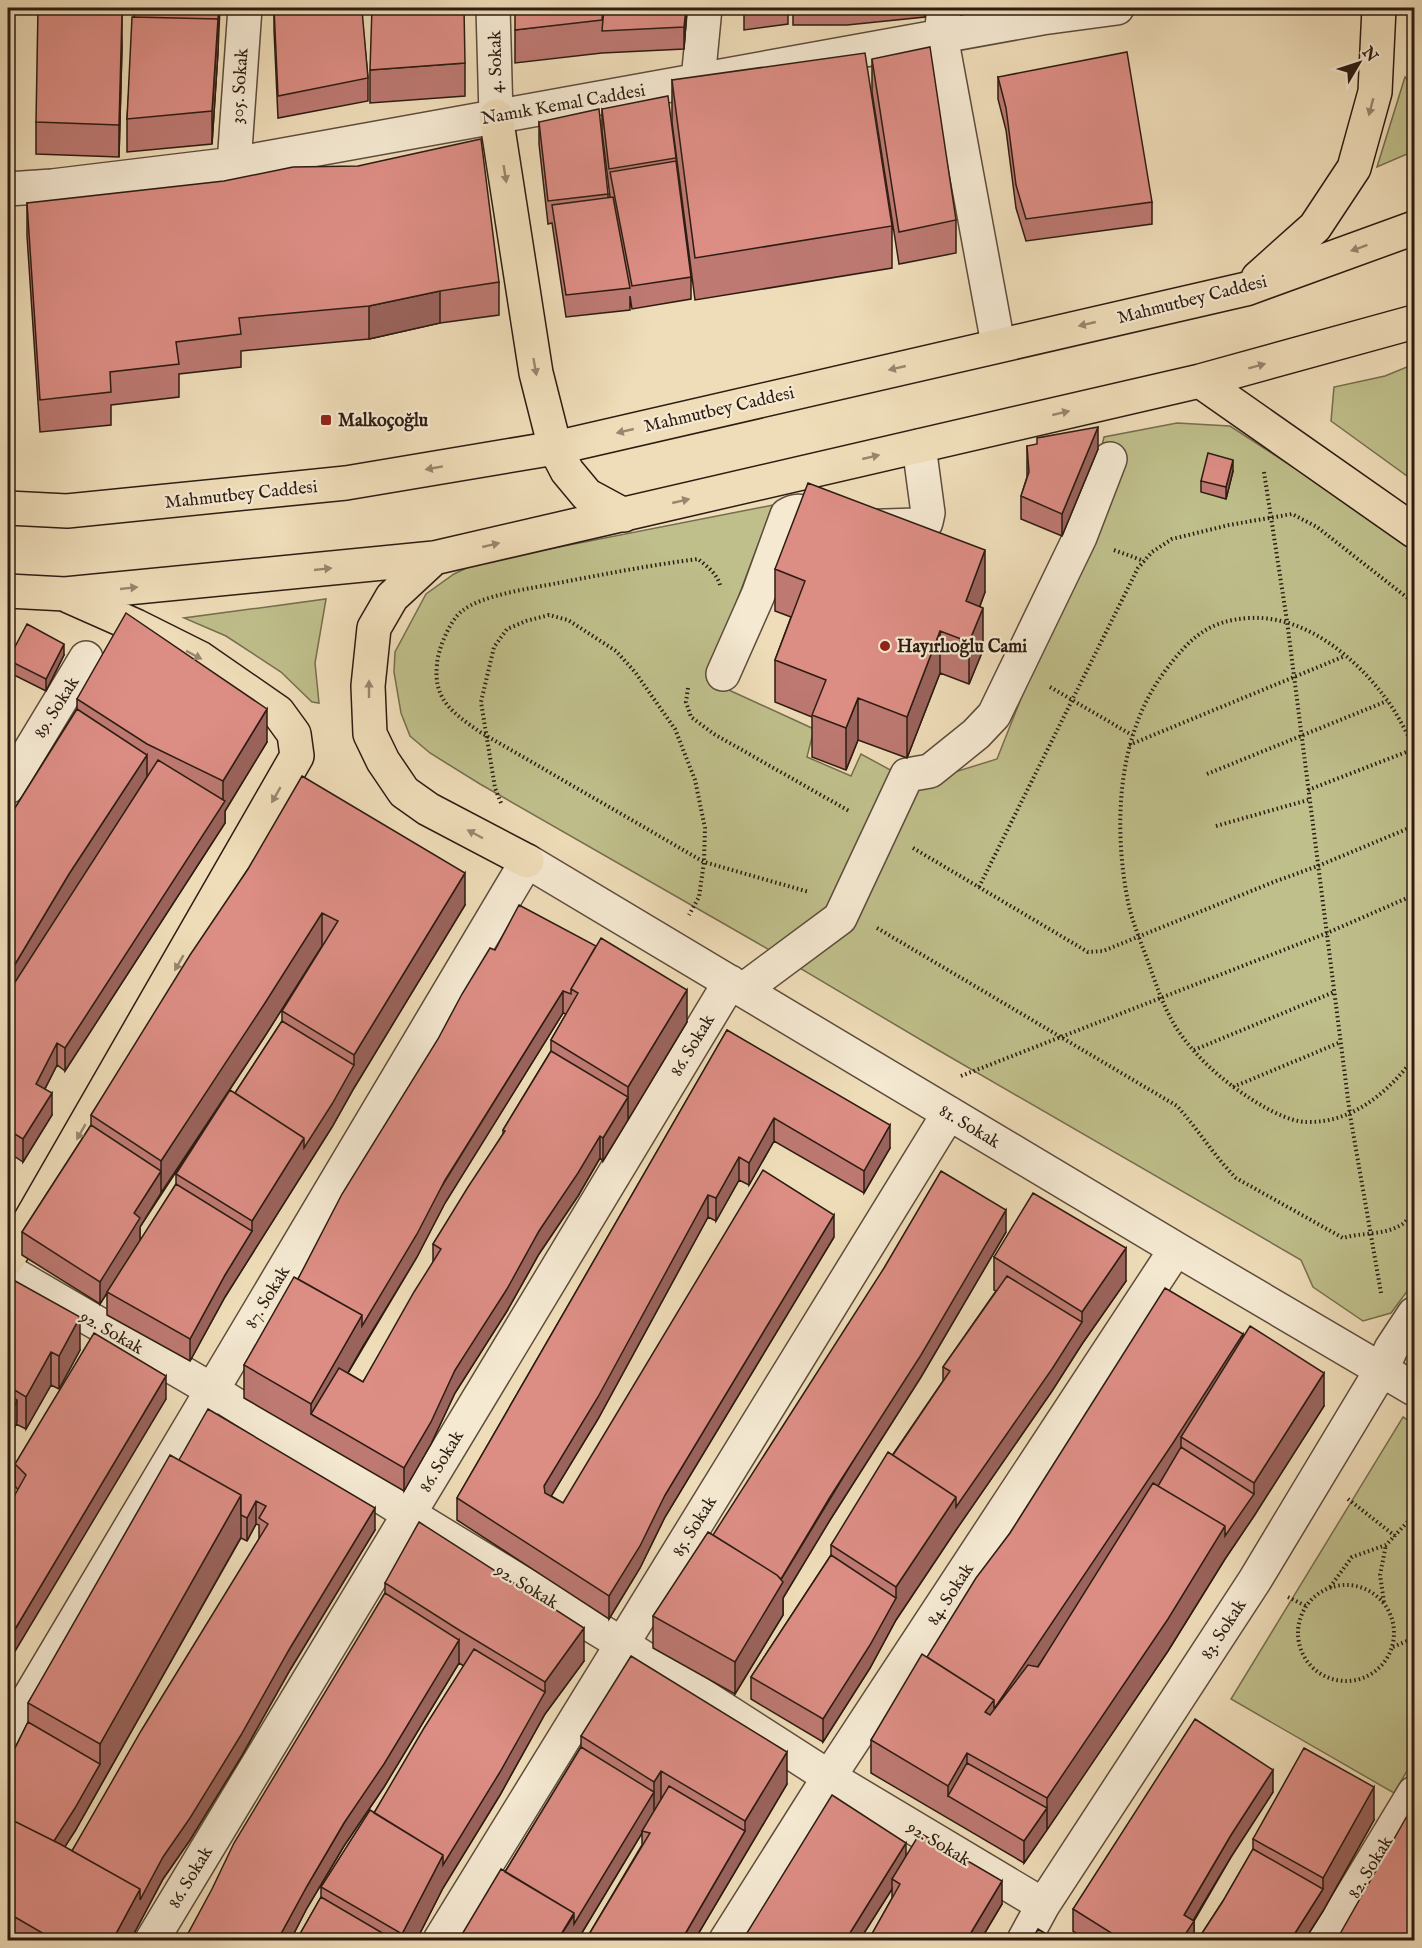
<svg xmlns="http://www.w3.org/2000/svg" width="1422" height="1948" viewBox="0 0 1422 1948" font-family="'IM FELL English',serif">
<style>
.green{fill:#bfbf8b;stroke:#766e4e;stroke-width:1.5}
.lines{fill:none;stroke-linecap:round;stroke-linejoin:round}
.minor-casing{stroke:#5e4c3c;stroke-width:36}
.major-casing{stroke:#2d1c12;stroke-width:36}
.path{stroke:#2d1c12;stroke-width:4;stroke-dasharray:1.5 3;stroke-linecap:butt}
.minor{stroke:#f5e9d2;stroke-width:33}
.major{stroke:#efddb9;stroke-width:33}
.wall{fill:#bd7972;stroke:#2d1c12;stroke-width:1.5;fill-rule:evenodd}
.shaded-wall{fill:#9a635c;stroke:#2d1c12;stroke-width:1.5}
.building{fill:#dc8d84;stroke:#2d1c12;stroke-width:1.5}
.oneway{fill:#98866e}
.poi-dot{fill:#8f2418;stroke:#f5e9d2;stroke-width:2}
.labels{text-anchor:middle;stroke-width:4.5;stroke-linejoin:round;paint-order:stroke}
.street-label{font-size:18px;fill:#2d1c12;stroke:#f5e9d2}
.poi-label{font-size:18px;font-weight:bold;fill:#2d1c12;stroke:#f5e9d2;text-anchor:start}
</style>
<rect width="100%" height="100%" fill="#efddb9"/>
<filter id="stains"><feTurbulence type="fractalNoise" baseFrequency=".00333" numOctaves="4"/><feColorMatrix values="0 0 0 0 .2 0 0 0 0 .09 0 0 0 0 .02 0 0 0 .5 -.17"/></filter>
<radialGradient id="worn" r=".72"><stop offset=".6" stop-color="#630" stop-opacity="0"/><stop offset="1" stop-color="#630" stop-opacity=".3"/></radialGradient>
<!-- green -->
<path class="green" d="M1405 77 1414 86V151L1377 167Z
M1414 364V481L1331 421 1334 387 1385 376Z
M1177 423 1230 426 1293 467 1414 552V1282L1391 1313 1363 1321 1313 1287 1301 1260 938 1050 754 941 480 784 430 753 410 736 401 713 394 672 395 652 426 594 454 574 477 563 773 505 707 680 814 729 807 757 851 776 861 754 916 784 997 759 1074 565 1104 437Z
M326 599 315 663 319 703 312 702 281 672 226 636 184 618Z
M1403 1417 1414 1424V1759L1394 1793 1231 1699Z"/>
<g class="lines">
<defs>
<path id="minor" d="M493 8 496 116
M944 8 941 36 998 344
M698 80 705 8
M234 164 245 8
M8 189 52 186 234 164 1042 18 1117 8
M723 674 758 595 787 515C802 505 812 517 826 523 847 530 893 525 917 525L926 522 928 513 919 446
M8 787 86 658
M743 990 840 918 907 775 930 771 976 734 994 715 1080 537 1110 459
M8 1271 212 1390 409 1514 622 1644 829 1777 1043 1905
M8 1733 527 861 1176 1249 1414 1389
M152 1940 730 982
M440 1940 949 1113
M726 1940 829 1777 1176 1249
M1024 1940 1043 1905 1255 1580 1382 1369 1391 1349 1414 1314
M1325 1940 1414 1793"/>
<path id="major" d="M496 116 536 373 555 448 567 471 587 495 624 515
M1258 278 1315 227 1354 168 1375 92 1379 8
M1200 381 1414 531
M8 508 67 511 346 483 555 448 1246 289 1414 228
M434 558 392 597 374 628 368 686 370 734 383 761 404 792 428 809 527 861
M8 591 65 594 434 558 1200 381 1414 322
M8 1259 297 756 294 734 278 712 200 658 136 626 66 595"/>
</defs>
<!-- minor casing -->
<use href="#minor" class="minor-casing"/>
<!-- major casing -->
<use href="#major" class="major-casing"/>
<!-- path -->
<path class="path" d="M1264 472 1287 621 1350 1115 1381 1293
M1114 550 1144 561
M720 585C717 574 707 566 698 559 651 565 605 574 558 583 533 588 481 595 462 611 450 620 438 649 437 664 433 700 453 713 480 732L704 862 809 892
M1050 687 1132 735
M688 688 686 702 691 717 714 734 849 811
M1129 745 1345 656
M1414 747C1405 730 1396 711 1384 696 1353 655 1303 615 1250 618 1208 620 1189 639 1165 671 1117 735 1113 825 1128 902 1132 921 1140 940 1147 959 1156 984 1164 1010 1179 1032 1197 1058 1222 1080 1248 1097 1263 1107 1289 1122 1307 1122 1353 1123 1388 1092 1414 1058
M1207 774 1387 701
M1308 790 1414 749
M501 803 495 788 481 702 494 647 507 629 526 621 549 615 568 620 616 651 635 672 675 729 695 780 705 828 704 862 699 897 689 915
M1216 826 1308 800
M913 848 1088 952 1103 951 1276 881 1318 866 1414 826
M979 887 1138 568 1152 552 1172 539 1229 525 1292 514 1317 527 1414 603
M877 928 1177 1106C1198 1129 1214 1156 1236 1178L1343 1238C1362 1232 1386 1236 1404 1223 1408 1220 1411 1212 1414 1207
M1194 1050 1334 992
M961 1076 1327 933 1414 895
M1233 1087 1341 1042
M1348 1499 1395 1536
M1298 1633a48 48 0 1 1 96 0a48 48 0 1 1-96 0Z
M1330 1587 1352 1557 1386 1545 1414 1515
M1288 1597 1306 1606
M1384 1602 1380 1575 1386 1545
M1393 1647 1414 1638"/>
<!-- minor -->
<use href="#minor" class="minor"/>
<!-- major -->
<use href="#major" class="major"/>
</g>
<!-- wall -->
<path class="wall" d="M121 8 120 14 122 47 119 157 36 154V122Z
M274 8H361L368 78V101L278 118 274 30Z
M687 8 684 49 602 53 515 63V30Z
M744 8H788V24L744 30Z
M793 8H926L925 17 847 25H793Z
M134 17 218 35V52L212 144 127 152V119Z
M872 59 956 220V253L899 264 872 92Z
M465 63V96L370 103V70Z
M998 77 1152 202V224L1026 241 1016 208 1006 130 998 99Z
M672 80 892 226V268L695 300 672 122Z
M602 109 676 158 691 277V299L632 309 630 296V310L566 317 552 223 548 224 539 144V122L608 194V198L610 197 602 131Z
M27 203 499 282V315L440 323 369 339 241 351V367L179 374V397L111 405V425L40 432 27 236Z
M1027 446 1098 449 1062 536 1021 519V496L1027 477Z
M1233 471 1226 499 1201 492V481Z
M775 569 985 592 980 606 983 650 969 684 940 673 907 758 858 740 846 770 812 757V717L775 702V660L791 617 775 611Z
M64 655 46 691 8 672V660Z
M77 699 267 742 225 811V823L65 1071 57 1065 45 1089 52 1115 23 1162 8 1152V819L77 709Z
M248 869 465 905 354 1088 332 1127 225 1297 190 1361 107 1315V1293L100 1304 22 1255V1232L91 1125V1115ZM322 946 282 1011V1021L235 1093 176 1174V1184L117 1278 140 1241V1227L265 1036Z
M495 950 687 1022 603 1161 600 1158 578 1196 539 1254 507 1311 455 1393 431 1444 404 1491 244 1398V1365L298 1279ZM563 1013 566 1014 551 1040V1051L503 1130V1134L433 1244V1263L363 1382 348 1373 417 1257 445 1203Z
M727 1030 890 1148 864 1193 774 1141 749 1185 739 1180 716 1221 708 1217 598 1419 551 1496 563 1503 834 1237 665 1517 640 1568 609 1619 457 1520V1498Z
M1006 1232 921 1377 830 1520 783 1598V1615L735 1694 653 1648V1616L713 1535Z
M994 1257 1126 1281 1082 1344 1052 1391 956 1530 896 1620 870 1668 823 1742 751 1699V1677L831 1555V1545L943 1381V1367L996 1291 994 1290Z
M8 1277 80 1350 59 1389 51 1385 26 1429 16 1424 8 1442Z
M1243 1337 1324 1406 1254 1516 1225 1559 1168 1651 1024 1863 871 1773V1740L927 1657Z
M166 1399 18 1490 15 1486V1464Z
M179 1460 375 1530 290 1670 241 1757 190 1840 163 1879 130 1941H8V1762L28 1722V1703ZM256 1524 259 1525V1539L72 1851 64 1847 75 1831 241 1538 247 1541Z
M385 1583 584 1661 545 1714 500 1795 443 1888 416 1941H296L321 1897V1887L374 1813 464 1666 459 1663 384 1787 344 1846 307 1908 290 1941H184L385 1593Z
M581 1736 787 1784 694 1941H585L642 1845V1833L577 1941H458L505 1872 581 1747Z
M1273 1792 1231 1857 1194 1921V1941H1088L1073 1931V1909Z
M1374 1820 1323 1911 1304 1941H1197L1223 1901 1253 1849V1839Z
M906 1855 1002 1904 980 1941H868L892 1898V1889L859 1941H742Z"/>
<!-- shaded-wall -->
<path class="shaded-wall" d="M118 8H121L117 40V17Z
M219 8H220L218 52 212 144V111Z
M686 8H687L684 49V27Z
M122 14V47L119 157V125Z
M440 291V323L369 339V306Z
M1098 427V449L1062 536V514Z
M1233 460V471L1226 499V487Z
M985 550V592L966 643V601Z
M983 608V650L969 684V642Z
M940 631V673L907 758V717Z
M64 644V655L46 691V679Z
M858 698V740L846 770V728Z
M267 709V742L225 811V823L65 1071V1048L223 803V781Z
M147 755V777L8 998V976L69 874Z
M465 873V905L354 1088 332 1127 225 1297 190 1361V1339L225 1275 252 1231V1221L304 1138 354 1065V1055Z
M322 913V946L265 1036 161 1193V1161Z
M687 990V1022L628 1120V1087Z
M563 991V1013L445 1203 417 1257 362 1348 321 1420 311 1414V1404L362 1315Z
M57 1043V1065L36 1106V1084Z
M52 1093V1115L23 1162V1139Z
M628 1097V1120L603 1161V1138Z
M774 1118V1141L749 1185V1163Z
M890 1125V1148L864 1193V1171Z
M600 1136V1158L578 1196 539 1254 507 1311 455 1393 431 1444 404 1491V1468L455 1370 539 1231Z
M739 1157V1180L716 1221V1198Z
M161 1171V1193L140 1227V1241L100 1304V1282L134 1213Z
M708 1195V1217L598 1419 544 1508V1486Z
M1006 1210V1232L921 1377 830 1520 783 1598V1615L735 1694V1662L777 1586Z
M834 1215V1237L665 1517 640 1568 609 1619V1596L665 1495Z
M1126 1248V1281L1082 1344 1052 1391 956 1530 896 1620 870 1668 823 1742V1719L896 1598V1587L956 1497 1082 1322V1312Z
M80 1317V1350L59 1389V1356Z
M1243 1334V1356L1181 1437V1453L994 1732 985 1712Z
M51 1352V1385L26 1429V1397Z
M1324 1373V1406L1254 1516 1225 1559 1168 1651 1047 1830V1798L1225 1526 1254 1494V1483Z
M166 1376V1399L8 1663V1641Z
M17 1400V1422L8 1442V1419Z
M241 1495V1537L75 1831 49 1872V1849L100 1764V1744Z
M256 1501V1524L247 1541V1518Z
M375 1508V1530L290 1670 241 1757 190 1840 163 1879 130 1941H112L140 1889 290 1648Z
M584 1628V1661L545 1714 500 1795 443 1888 416 1941H402V1934L443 1855 545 1692V1682Z
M459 1640V1663L384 1787 344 1846 307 1908 290 1941H277L307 1886 344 1823Z
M787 1752V1784L694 1941H681L745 1831V1821Z
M967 1753V1786L948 1796V1786Z
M1273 1770V1792L1231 1857 1191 1924 1194 1921V1941H1181L1184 1915 1231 1835Z
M661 1771V1804L654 1815V1782Z
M1374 1787V1820L1323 1911 1304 1941H1290L1323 1889V1878Z
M654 1792V1815L642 1831V1833L577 1941H557Z
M1047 1808V1830L1024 1863V1841Z
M906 1843V1866L892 1879V1889L859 1941H845Z
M1002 1881V1904L980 1941H966Z"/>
<!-- building -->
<path class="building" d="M38 8 122 14 119 125 36 122Z
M46 8H118L117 14Z
M135 8H219L218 19 134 17Z
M274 8 362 10 368 78 278 96Z
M372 8H464L465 63 370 70Z
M515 8H603L602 20 515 30Z
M604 8H686L684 27 602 31Z
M132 17 218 19 212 111 127 119Z
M930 47 956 220 899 232 872 59Z
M1127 52 1152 202 1026 219 1016 185 1006 108 998 77Z
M865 53 892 226 695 258 672 80Z
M668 96 676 158 609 169 602 109Z
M599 109 608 194 548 201 539 122Z
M481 139 499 282 440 291 369 306 239 318 241 334 176 342 179 364 110 372 111 392 40 400 27 203 224 181 293 167 358 166Z
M676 161 691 277 632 286 610 172Z
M613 197 630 288 566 295 552 205Z
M1098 427 1062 514 1021 496 1029 472 1027 446 1037 444V438Z
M1208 453 1233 460 1226 487 1201 481Z
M808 483 985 550 966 601 983 608 969 642 940 631 907 717 858 698 846 728 812 715 826 680 775 660 805 581 775 569Z
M126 613 267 709 223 781 147 744 77 699Z
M27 624 64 644 46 679 8 660Z
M77 709 147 755 69 874 8 976V819Z
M158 760 225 801 65 1048 57 1043 36 1084 52 1093 23 1139 8 1130V1018L12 1012 8 1010V993Z
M302 776 465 873 354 1055 282 1011 338 921 322 913 265 1003 161 1161 91 1115 190 955 248 869Z
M519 905 596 946 571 989V994L563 991 445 1180 417 1234 362 1326V1315L298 1279 342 1194 438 1039 462 994 490 948 495 950Z
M601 938 687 990 628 1087 551 1040 578 993 571 989Z
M282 1021 354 1065 332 1104 304 1148V1138L235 1093Z
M727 1030 890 1125 864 1171 774 1118 749 1163 739 1157 716 1198 708 1195 598 1397 544 1486 545 1493 563 1503 763 1170 834 1215 665 1495 640 1546 609 1596 457 1498Z
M551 1051 628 1097 603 1138 600 1136 578 1173 539 1231 507 1289 455 1370 431 1422 404 1468 311 1414 339 1368 363 1382 414 1292 441 1249 433 1244 468 1187 505 1131 503 1130Z
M230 1090 304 1138 252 1221 176 1174Z
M91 1125 161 1171 134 1213 140 1218 100 1282 22 1232Z
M941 1171 1006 1210 921 1355 830 1497 781 1579 777 1575 713 1535 884 1268Z
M176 1184 252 1231 225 1275 190 1339 107 1292Z
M1033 1193 1126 1248 1082 1312 994 1257Z
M1007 1276 1082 1322 1052 1369 956 1507V1497L893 1455 950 1371 943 1367Z
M8 1277 80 1317 59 1356 51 1352 26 1397 8 1386Z
M294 1277 362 1315 311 1404 244 1365Z
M1165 1288 1243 1334 1173 1443 994 1709V1700L927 1657 976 1578 1010 1533Z
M1250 1326 1324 1373 1254 1483 1181 1437Z
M94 1333 166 1376 8 1641V1507L26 1475 15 1464Z
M8 1395 17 1400 8 1419Z
M208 1409 375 1508 290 1648 241 1735 190 1818 163 1857 140 1900V1889L72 1851 141 1731 268 1524 259 1518 266 1506 256 1501 247 1518 241 1515V1495L179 1460Z
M1181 1447 1254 1494 1225 1536V1526L1158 1486Z
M888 1452 956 1497 896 1587 831 1545Z
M170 1455 241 1495 100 1744 28 1703Z
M1153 1483 1225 1526 1168 1619 1047 1798 967 1753 948 1786 871 1740 922 1654 994 1700 985 1712 990 1715 1028 1665 1038 1667Z
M419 1522 584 1628 545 1682 459 1630 385 1583Z
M708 1532 777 1575 783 1582 735 1662 653 1616Z
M831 1555 896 1598 870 1645 823 1719 751 1677Z
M385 1593 459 1640 384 1764 344 1823 307 1886 277 1941H184L212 1889 234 1843Z
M474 1649 545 1692 500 1772 443 1865V1855L374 1813 424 1728Z
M631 1656 787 1752 745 1821 661 1771 654 1782 581 1736Z
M1195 1719 1273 1770 1231 1835 1184 1915 1194 1921 1181 1941H1124L1073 1909Z
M28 1722 100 1764 75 1808 54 1841 8 1818V1762Z
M581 1747 654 1792 574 1924V1913L505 1872Z
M1304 1748 1374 1787 1323 1878 1253 1839Z
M967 1763 1047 1808 1024 1841 948 1796Z
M669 1786 745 1831 681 1941H585L650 1833 642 1831Z
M832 1795 906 1843 845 1941H742Z
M1411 1809 1414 1811V1941H1336Z
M370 1810 443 1855 402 1934 321 1887Z
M8 1818 60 1844 140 1889 112 1941H56L8 1913Z
M920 1833 1002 1881 966 1941H868L900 1884 892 1879Z
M1253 1849 1323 1889 1290 1941H1197L1223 1901Z
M501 1869 574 1913 557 1941H458Z
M321 1897 396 1941H296Z
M1038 1929 1058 1941H1031Z"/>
<!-- one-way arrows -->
<defs><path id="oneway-solid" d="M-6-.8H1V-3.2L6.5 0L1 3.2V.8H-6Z" transform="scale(1.5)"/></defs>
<g class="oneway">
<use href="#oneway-solid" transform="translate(1371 107) rotate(105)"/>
<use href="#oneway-solid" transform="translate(505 174) rotate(81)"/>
<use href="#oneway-solid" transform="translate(1359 248) rotate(160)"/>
<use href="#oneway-solid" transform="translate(1087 324) rotate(167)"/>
<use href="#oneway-solid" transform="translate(1257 366) rotate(-15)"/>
<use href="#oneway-solid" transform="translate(535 367) rotate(80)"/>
<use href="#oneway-solid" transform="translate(897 368) rotate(167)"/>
<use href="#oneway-solid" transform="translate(1061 413) rotate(-13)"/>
<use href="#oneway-solid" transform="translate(625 431) rotate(167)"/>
<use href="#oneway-solid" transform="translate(871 457) rotate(-13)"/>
<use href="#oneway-solid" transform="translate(434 468) rotate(170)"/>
<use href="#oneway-solid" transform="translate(681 501) rotate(-13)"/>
<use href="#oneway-solid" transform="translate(491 545) rotate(-13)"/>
<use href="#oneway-solid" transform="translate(323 569) rotate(-6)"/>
<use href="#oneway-solid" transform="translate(129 588) rotate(-6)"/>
<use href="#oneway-solid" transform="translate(194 655) rotate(28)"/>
<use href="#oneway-solid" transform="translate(369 689) rotate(-90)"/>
<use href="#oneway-solid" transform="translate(276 795) rotate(120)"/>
<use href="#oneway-solid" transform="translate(475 834) rotate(-152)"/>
<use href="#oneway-solid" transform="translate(179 963) rotate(120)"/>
<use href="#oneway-solid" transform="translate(81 1132) rotate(120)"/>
</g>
<!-- markers -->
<g class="poi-dot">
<rect x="320" y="414" width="12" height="12" rx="3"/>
<circle cx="885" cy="646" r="6"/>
</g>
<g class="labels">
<!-- street labels -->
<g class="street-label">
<text transform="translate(495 62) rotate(-91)" y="6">4. Sokak</text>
<text transform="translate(239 86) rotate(-86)" y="6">305. Sokak</text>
<text transform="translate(563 104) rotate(-10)" y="6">Namık Kemal Caddesi</text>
<text transform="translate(1192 299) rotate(-14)" y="6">Mahmutbey Caddesi</text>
<text transform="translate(719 409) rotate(-13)" y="6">Mahmutbey Caddesi</text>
<text transform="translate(241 494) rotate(-6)" y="6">Mahmutbey Caddesi</text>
<text transform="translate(56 707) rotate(-58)" y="6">89. Sokak</text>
<text transform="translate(692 1045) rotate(-59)" y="6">86. Sokak</text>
<text transform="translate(970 1126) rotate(31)" y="6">81. Sokak</text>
<text transform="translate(267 1297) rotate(-59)" y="6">87. Sokak</text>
<text transform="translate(112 1332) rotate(30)" y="6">92. Sokak</text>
<text transform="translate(441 1461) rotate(-59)" y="6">86. Sokak</text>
<text transform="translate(694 1526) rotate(-58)" y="6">85. Sokak</text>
<text transform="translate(527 1586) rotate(31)" y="6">92. Sokak</text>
<text transform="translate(950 1594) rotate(-57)" y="6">84. Sokak</text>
<text transform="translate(1223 1629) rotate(-57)" y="6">83. Sokak</text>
<text transform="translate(939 1843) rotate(31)" y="6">92. Sokak</text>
<text transform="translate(1370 1867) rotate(-59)" y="6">82. Sokak</text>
<text transform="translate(190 1877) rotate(-59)" y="6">86. Sokak</text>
</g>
<!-- poi labels -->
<g class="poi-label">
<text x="338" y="426">Malkoçoğlu</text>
<text x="897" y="652">Hayırlıoğlu Cami</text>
</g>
</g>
<!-- margin -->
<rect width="1422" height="1948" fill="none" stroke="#efddb9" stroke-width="30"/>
<rect x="9" y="9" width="1404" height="1930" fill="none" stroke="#2d1c12" stroke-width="3"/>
<rect x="15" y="15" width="1392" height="1918" fill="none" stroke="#2d1c12" stroke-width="1.5"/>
<!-- north arrow -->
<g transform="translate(1359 63) rotate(51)" stroke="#f5e9d2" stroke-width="4.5" paint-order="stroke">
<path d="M0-4.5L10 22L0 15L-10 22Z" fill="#2d1c12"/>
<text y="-9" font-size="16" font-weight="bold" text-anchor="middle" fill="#2d1c12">N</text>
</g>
<rect width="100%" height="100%" filter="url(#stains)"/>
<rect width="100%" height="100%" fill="url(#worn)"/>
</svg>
